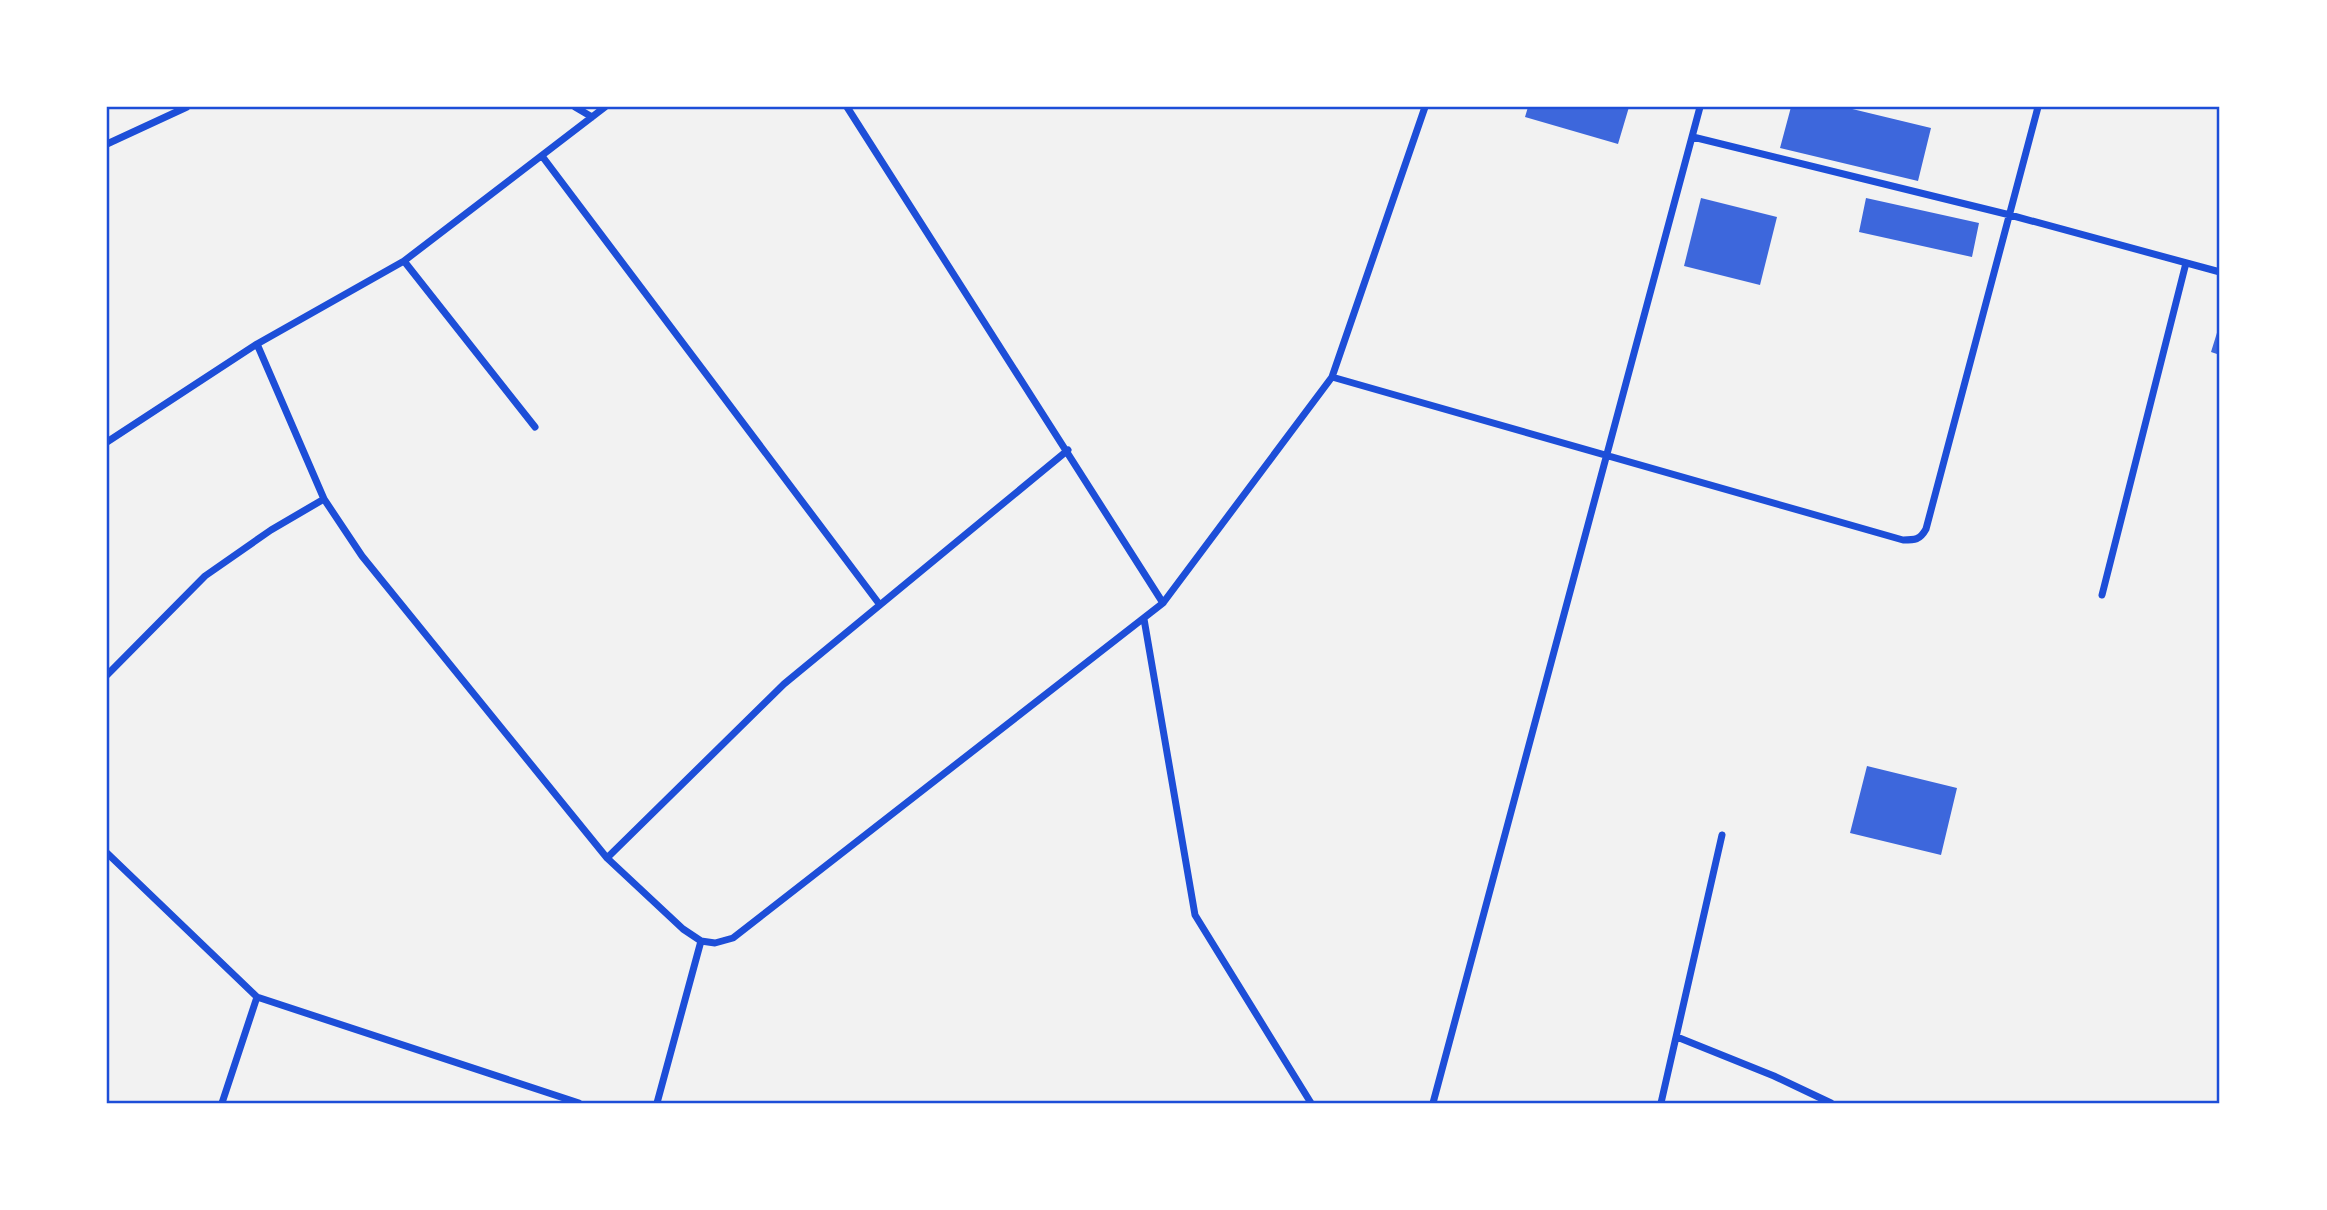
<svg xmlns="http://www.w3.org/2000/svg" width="2327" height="1210" viewBox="0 0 2327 1210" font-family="'Fira Sans Condensed',sans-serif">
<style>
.building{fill:#3d67dc}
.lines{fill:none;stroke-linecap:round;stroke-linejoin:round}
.minor{stroke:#1d4ed8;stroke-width:7}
.neatline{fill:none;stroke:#1d4ed8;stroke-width:2.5}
</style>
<rect width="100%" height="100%" fill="#f2f2f2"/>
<!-- building -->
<path class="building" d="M1528 107H1629L1618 144 1525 117Z
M1791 107H1844L1931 128 1918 181 1780 148Z
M1701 198 1777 217 1760 285 1684 266Z
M1866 198 1979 223 1972 257 1859 232Z
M2220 323V355L2211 352Z
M1867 766 1957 788 1941 855 1850 833Z"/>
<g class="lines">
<!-- minor -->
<path class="minor" d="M575 107 592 117
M847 107 1163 603
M1693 137 2010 215 2220 272
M107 144 187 107
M542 156 880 605
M404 261 535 427
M257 344 324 499 362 556 607 858 683 929 701 941 715 943 733 938 1163 603 1332 377 1425 107
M1332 377 1903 540C1915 540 1920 540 1926 529L2038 107
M107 442 257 344 404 261 605 107
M2102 595 2186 263
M1144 619 1195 915 1311 1103
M107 675 205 576 271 530 324 499
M107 853 257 997 579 1103
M607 858 784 684 1068 450
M1677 1037 1774 1076 1831 1103
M222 1103 257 997
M657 1103 701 941
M1433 1103 1700 107
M1661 1103 1722 835"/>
</g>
<!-- border -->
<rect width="2327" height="1210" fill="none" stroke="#ffffff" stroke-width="217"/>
<rect x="108" y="108" width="2110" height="994" class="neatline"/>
</svg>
